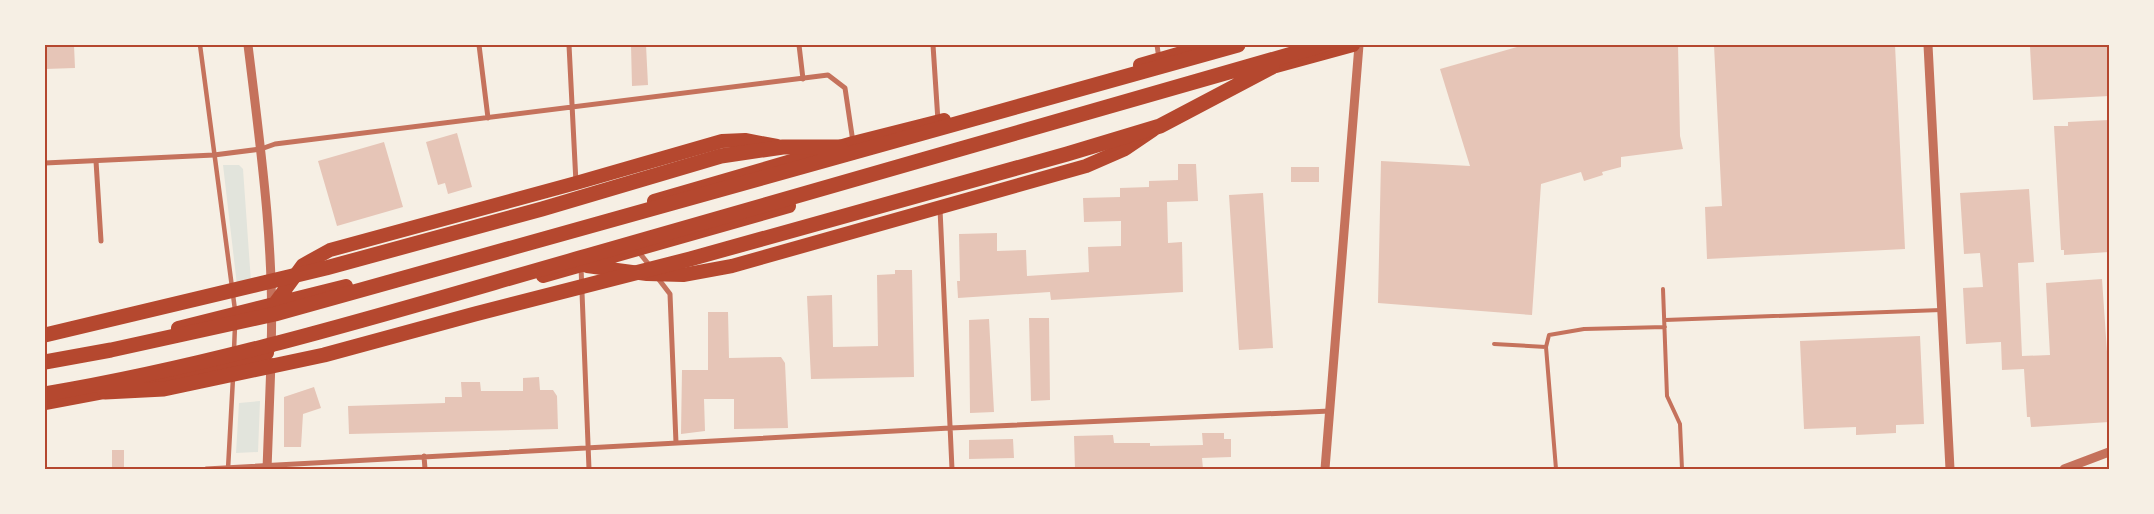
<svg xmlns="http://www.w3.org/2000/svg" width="2154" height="514" viewBox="0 0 2154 514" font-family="'Titillium Web',sans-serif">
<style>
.green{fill:#e2e4dc}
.building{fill:#e6c5b7}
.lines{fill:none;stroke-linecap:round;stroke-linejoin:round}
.service{stroke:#c5725c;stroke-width:4}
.pedestrian{stroke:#c5725c;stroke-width:4.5}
.minor{stroke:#c5725c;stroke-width:5}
.tertiary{stroke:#c5725c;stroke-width:9}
.trunk{stroke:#b5482f;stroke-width:14}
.motorway{stroke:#b5482f;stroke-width:15}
.neatline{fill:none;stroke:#b5482f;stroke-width:2}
</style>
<rect width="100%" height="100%" fill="#f6efe4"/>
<!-- green -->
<path class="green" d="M223 165H239L243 169 251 282 237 285Z
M260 401 258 452 236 453 239 403Z"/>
<!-- building -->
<path class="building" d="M45 45H74L75 68 45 69Z
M631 45H646L648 85 632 86Z
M1524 45H1678L1680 136 1683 149 1621 157V167L1602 172 1603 175 1584 181 1581 172 1541 184 1532 315 1378 303 1381 161 1470 166 1440 69Z
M1714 45H1895L1905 249 1707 259 1705 207 1722 206Z
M2072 45H2109V96L2033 100 2030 47Z
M2109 120V252L2064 255V250H2061L2054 126H2068V122Z
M457 133 472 187 448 194 445 183 438 185 426 142Z
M384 142 403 207 337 226 318 161Z
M1178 164H1196L1198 201 1167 202 1168 243 1182 242 1183 292 1051 300 1050 292 958 298 957 281H960L959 234 997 233V251L1026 250 1027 276 1089 272 1088 247 1121 246V221L1084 222 1083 198 1120 197V188L1149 187V181L1178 180Z
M1291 167H1319V182H1291Z
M2029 189 2034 262 2018 263 2022 356 2050 355 2046 283 2102 279 2109 381V422L2031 427 2030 417H2027L2024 369 2002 370 2001 342 1966 344 1963 288 1983 287 1980 253 1964 254 1960 193Z
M1263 193 1273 348 1239 350 1229 195Z
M895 270H912L914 377 811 379 807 296 832 295 833 347 878 346 877 275 895 274Z
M708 312H728L729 358 781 357 785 363 788 428 734 429V399H704L705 431 681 434 682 370H708Z
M1029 318H1049L1050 400 1031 401Z
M989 319 994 412 970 413 969 320Z
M1920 336 1924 424 1896 425V433L1856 435V427L1804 429 1800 341Z
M539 377 540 390H553L557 396 558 429 349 434 348 406 445 403V397H462L461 382H480L481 391H523V378Z
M314 387 321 408 303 414 301 447H284V397Z
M1202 433H1224V439H1231V457L1202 458 1203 469H1075L1074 436 1113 435 1114 443H1150V446L1203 445Z
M1013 439 1014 458 969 459V440Z
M112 450H124V468L112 469Z"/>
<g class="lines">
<!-- service -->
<path class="service" d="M1663 289 1667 396 1680 424 1682 469
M1665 320 1941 310
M1494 344 1546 347
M1556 469 1546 347 1549 335 1584 329 1665 327"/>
<!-- pedestrian -->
<path class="pedestrian" d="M200 45 235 310
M234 350 235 326
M228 469 233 378"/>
<!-- minor -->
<path class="minor" d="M479 45 488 118
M569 45 576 183
M799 45 803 79
M933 45 938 121
M1157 45 1159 59
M96 161 101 241
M45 163 214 155 261 149 275 144 828 75 845 88 853 142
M940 209 952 469
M638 251 650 266
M581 267 589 469
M657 277 670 294 676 443
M424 456 425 469
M206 469 950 428 1330 411"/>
<!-- tertiary -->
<path class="tertiary" d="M248 45C260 144 275 249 271 349
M1928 45 1950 469
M267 469 271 362
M1325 469 1359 45
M2064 469 2109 452"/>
<!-- trunk -->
<path class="trunk" d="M1140 65 1209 45
M1276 66 1353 45
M654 201 853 143 944 120
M587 266 647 274 683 275 732 266 1086 166 1125 149 1153 130
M543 276 789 206
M273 306 303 265 330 250 576 183 722 141 745 140 777 146
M178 328 346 286
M138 385 267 353
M45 403 114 390"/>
<!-- motorway -->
<path class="motorway" d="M45 335 326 268 542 209 721 156 783 147H840
M45 362 111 350 275 314 1238 45
M105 392 164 389 324 355 475 314 690 259 1067 154 1160 126 1272 67
M45 394C229 363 407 307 587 256 832 186 1078 115 1323 45"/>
</g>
<!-- border -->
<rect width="2154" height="514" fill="none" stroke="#f6efe4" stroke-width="92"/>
<rect x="46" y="46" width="2062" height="422" class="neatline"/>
</svg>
